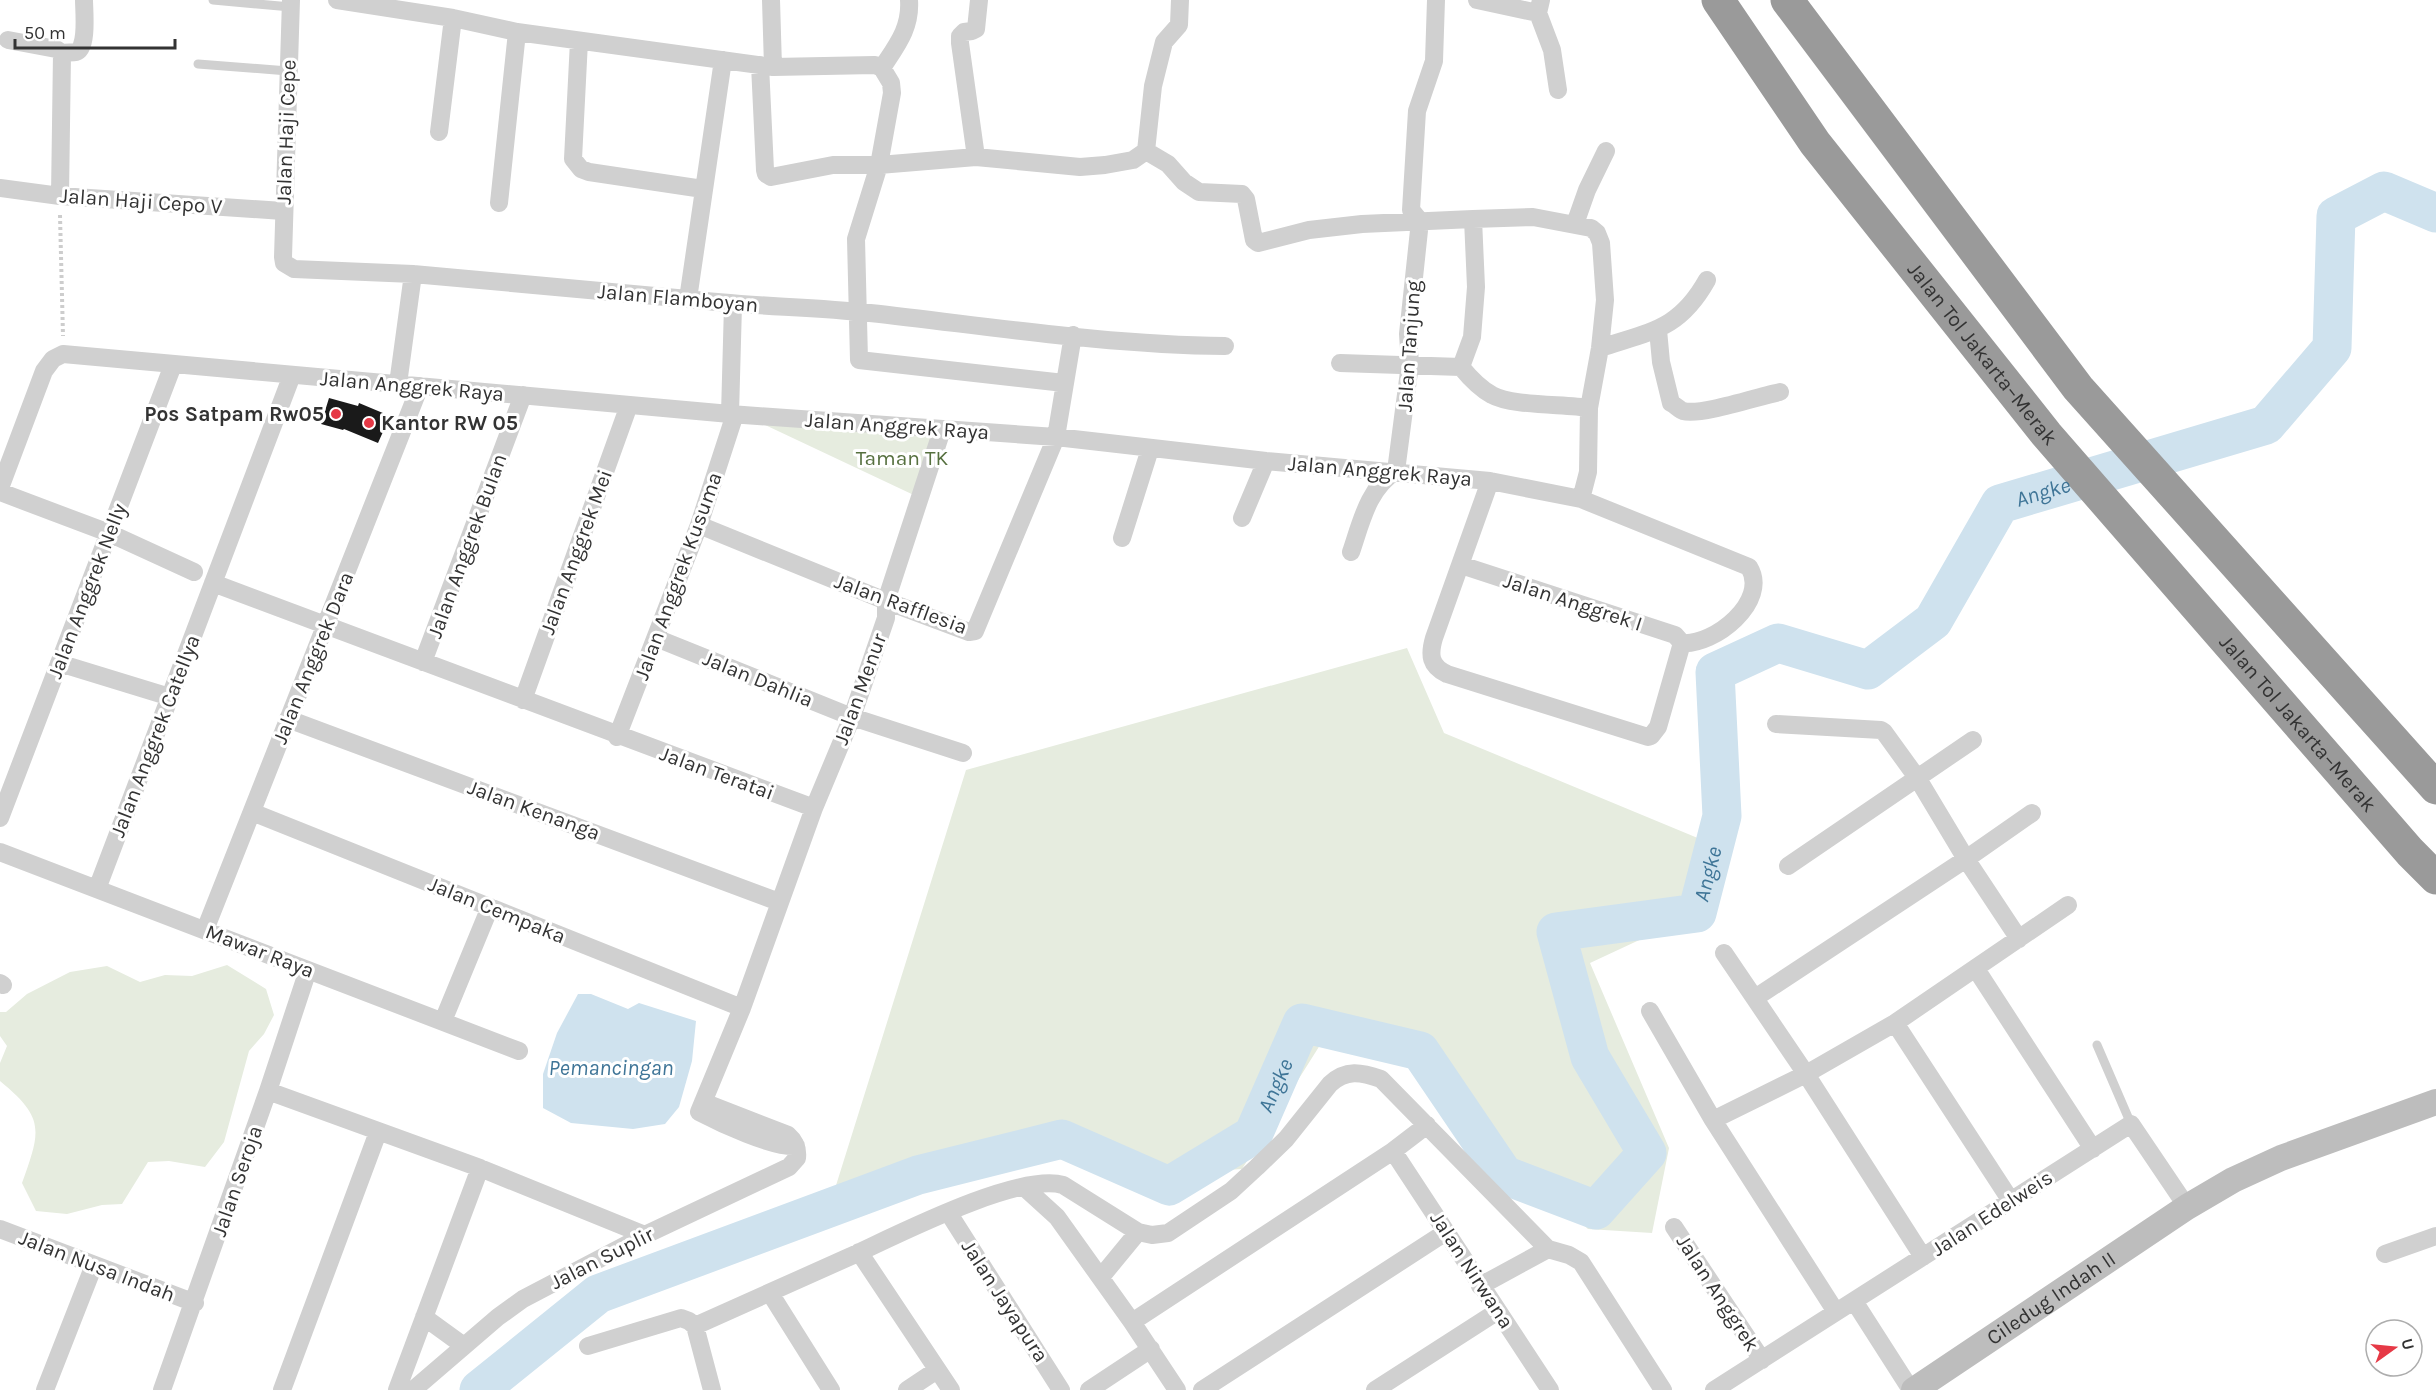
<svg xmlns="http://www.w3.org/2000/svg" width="2436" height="1390" viewBox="0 0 2436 1390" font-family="Karla,sans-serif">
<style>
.green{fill:#e6ecdf}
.water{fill:#cfe2ee}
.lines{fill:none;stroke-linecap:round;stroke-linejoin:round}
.river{stroke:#cfe2ee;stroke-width:39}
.building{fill:#1a1a1a}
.path{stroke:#cdcdcd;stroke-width:4;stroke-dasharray:3 3;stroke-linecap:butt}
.lane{stroke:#d0d0d0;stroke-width:9}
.street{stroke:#d0d0d0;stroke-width:18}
.secondary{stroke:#bdbdbd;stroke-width:26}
.highway{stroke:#9a9a9a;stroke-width:33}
.poi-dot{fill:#e63946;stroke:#fff;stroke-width:2}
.labels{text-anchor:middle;stroke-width:6;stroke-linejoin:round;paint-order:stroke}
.street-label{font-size:21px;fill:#333;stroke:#fff}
.poi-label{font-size:21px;font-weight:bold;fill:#333;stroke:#fff;text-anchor:end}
.park-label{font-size:21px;fill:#56703f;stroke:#fff}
.water-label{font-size:22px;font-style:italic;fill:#3f7597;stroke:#fff}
</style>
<rect width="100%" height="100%" fill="#fff"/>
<!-- green -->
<path class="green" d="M746 416 940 434 918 497Z
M1407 648 1444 733 1717 846 1708 908 1590 963 1669 1148 1652 1233 1588 1229 1483 1130 1413 1046 1327 1034 1242 1169 1164 1174 1073 1125 828 1211 966 770Z
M227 965 266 989 274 1015 264 1034 249 1051 224 1142 205 1167 169 1161 148 1162 122 1204 102 1205 67 1214 36 1211 22 1183C41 1130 45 1118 0 1081V1063L7 1046 0 1036V1012H6L27 994 70 972 107 966 140 982 165 975 192 976Z"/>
<!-- water -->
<path class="water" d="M578 994H591L628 1009 639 1003 696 1021 692 1061 679 1107 665 1124 633 1129 571 1123 543 1108V1074L557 1033Z"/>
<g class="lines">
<!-- river -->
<path class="river" id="s1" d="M479 1390 598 1294 918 1175 1062 1139 1169 1186 1253 1135 1302 1023 1420 1051 1504 1175 1596 1210 1647 1153 1590 1057 1556 932 1697 913 1722 816 1715 672 1778 643 1868 670 1933 621 2000 504 2266 425 2332 348 2336 216 2384 191 2436 213"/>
</g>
<!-- building -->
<path class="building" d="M329 398 358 406 359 403 390 416 378 443 344 429 343 430 321 424Z"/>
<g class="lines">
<!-- path -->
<path class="path" d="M60 215 63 336"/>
<!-- lane -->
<path class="lane" d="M213 0 291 7
M198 64 288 71
M2097 1045 2131 1124"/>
<!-- street -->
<path class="street" d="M291 0 283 257 284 263 294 269 413 274 688 299C749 307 810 306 870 313 988 326 1107 345 1225 346
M337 0 453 18 517 32 773 67 875 65 882 68 891 83 892 93 879 165 856 239 859 360 1064 383
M771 0 773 67
M1477 0 1538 13
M1541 0 1538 13 1552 50 1558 90
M8 40 56 49 62 53C67 52 72 53 76 52 88 49 84 10 84 0
M579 41 573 159 581 169 589 172 703 189
M760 65 765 170 766 174 771 177 833 165H879L976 157 1080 167 1105 165 1133 160 1146 151 1153 86 1164 42 1179 25 1180 0
M882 68C897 45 911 28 909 0
M439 132 453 18
M1146 151 1168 164 1184 182 1199 192 1242 194 1246 199 1254 240 1258 243 1309 230 1362 224 1473 219 1533 217 1591 228 1597 233 1601 243 1605 300 1600 348 1589 408 1588 472 1581 499
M976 157 960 43V36L964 32 972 31 976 29 979 0
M0 188 60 196 283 211
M60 196 62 53
M499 203 517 32
M1420 221 1411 210 1417 111 1434 61 1436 0
M1575 224 1587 190 1606 151
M688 299 723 60
M1658 330 1661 362 1671 403C1675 405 1680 410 1683 411 1702 416 1759 396 1780 392
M1600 348C1651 331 1679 330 1707 280
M1340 363 1461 367C1470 378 1479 388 1492 395 1511 406 1565 404 1589 408
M1461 367 1472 337 1476 287 1473 219
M398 384 413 274
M730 414 733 305
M1490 481 1434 638C1429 655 1430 666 1447 674L1648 737 1651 736 1658 727 1682 643
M0 488 44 371 53 359 63 354 730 414 1056 437 1266 461 1490 481 1581 499 1749 567C1770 601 1714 646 1682 643
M0 492 109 533 194 572
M1242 518 1266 461
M699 525 886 601 969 632 975 631 1056 437 1073 335
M1122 538 1150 449
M1351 552C1361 523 1368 488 1396 471L1410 364 1408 334 1420 221
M1461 565 1675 635 1682 643
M213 583 814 808
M656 638 852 717 963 753
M423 662 523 395
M59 663 170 697
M523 700 629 405
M288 719 779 902
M1776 724 1881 730 1884 732 1918 779 1966 859 2019 939
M617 737 699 525 735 414
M252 812 742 1008
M0 818 173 365
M0 852 519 1051
M1788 866 1973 740
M97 889 292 375
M205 930 420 386
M1724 953 1806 1074 1923 1257
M1976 969 2093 1149
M0 983 3 985
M1755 998 1966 859 2032 813
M1650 1011 1713 1120 1836 1312
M443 1021 490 907
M1895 1023 2011 1201
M268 1091 480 1168 645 1235
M1713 1120 1806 1074 1895 1023 2068 905
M796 1146C773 1148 720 1123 699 1112L742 1008 814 808 852 717 886 618V601L942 430
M1393 1151 1550 1390
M1024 1187 1057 1217 1132 1322 1177 1390
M948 1212 1061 1390
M1674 1227 1762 1360
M0 1229 195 1303
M859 1252 951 1390
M2385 1254 2436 1236
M1101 1277 1138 1232
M1480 1286 1548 1249 1569 1255 1581 1262 1663 1390
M770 1293 831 1390
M1854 1301 1911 1390
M424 1317 464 1346
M1132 1322 1393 1151 1427 1125
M695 1326 712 1390
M588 1346 681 1318 689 1321 695 1326C747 1303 798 1280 849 1257 893 1237 1018 1172 1063 1185L1138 1232 1152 1235 1168 1233 1231 1191 1257 1167 1286 1139 1330 1084C1346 1069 1361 1072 1381 1079L1548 1249
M45 1390 94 1265
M162 1390 268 1091 308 970
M282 1390 378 1132
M397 1390 480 1168
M413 1390 498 1317 523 1299 645 1235 789 1167 797 1158C798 1149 795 1141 788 1135L703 1102
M907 1390 937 1370
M1089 1390 1151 1349
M1202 1390 1446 1232
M1375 1390 1498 1311
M1714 1390 2131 1124 2187 1207"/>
<!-- secondary -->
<path class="secondary" id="s2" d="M1914 1390 2187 1207 2233 1180 2281 1158 2436 1102"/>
<!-- highway -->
<g class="highway">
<path id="s3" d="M1718 0 1815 143 2047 435 2410 852 2436 878"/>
<path d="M1787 0 2078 388 2436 788"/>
</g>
</g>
<!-- markers -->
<g class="poi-dot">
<circle cx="336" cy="414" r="6"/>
<circle cx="369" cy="423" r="6"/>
</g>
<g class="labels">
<!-- street labels -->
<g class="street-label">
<text transform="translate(286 132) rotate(-88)" y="7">Jalan Haji Cepe</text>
<text transform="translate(141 201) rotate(4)" y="7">Jalan Haji Cepo V</text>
<text transform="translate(678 298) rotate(5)" y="7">Jalan Flamboyan</text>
<text transform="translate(1409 346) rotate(-86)" y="7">Jalan Tanjung</text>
<text dy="7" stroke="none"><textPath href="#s3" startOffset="442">Jalan Tol Jakarta–Merak</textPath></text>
<text transform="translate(412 386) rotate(5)" y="7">Jalan Anggrek Raya</text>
<text transform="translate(897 426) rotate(4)" y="7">Jalan Anggrek Raya</text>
<text transform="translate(1380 471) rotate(5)" y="7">Jalan Anggrek Raya</text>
<text transform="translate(467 546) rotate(-70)" y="7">Jalan Anggrek Bulan</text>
<text transform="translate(576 552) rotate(-70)" y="7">Jalan Anggrek Mei</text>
<text transform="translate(678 576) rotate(-70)" y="7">Jalan Anggrek Kusuma</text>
<text transform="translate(87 591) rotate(-69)" y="7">Jalan Anggrek Nelly</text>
<text transform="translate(1573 602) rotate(18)" y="7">Jalan Anggrek I</text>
<text transform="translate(901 604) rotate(20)" y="7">Jalan Rafflesia</text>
<text transform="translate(313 658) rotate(-68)" y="7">Jalan Anggrek Dara</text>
<text transform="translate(758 679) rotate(22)" y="7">Jalan Dahlia</text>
<text transform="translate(860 689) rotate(-70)" y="7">Jalan Menur</text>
<text dy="7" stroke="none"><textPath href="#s3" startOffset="928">Jalan Tol Jakarta–Merak</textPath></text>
<text transform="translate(155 736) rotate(-69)" y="7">Jalan Anggrek Catellya</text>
<text transform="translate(717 773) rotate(20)" y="7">Jalan Teratai</text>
<text transform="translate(534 810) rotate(20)" y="7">Jalan Kenanga</text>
<text transform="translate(497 910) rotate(22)" y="7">Jalan Cempaka</text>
<text transform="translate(260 951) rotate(21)" y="7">Mawar Raya</text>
<text transform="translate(237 1181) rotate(-71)" y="7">Jalan Seroja</text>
<text transform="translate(1992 1213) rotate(-33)" y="7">Jalan Edelweis</text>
<text transform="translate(602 1258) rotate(-27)" y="7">Jalan Suplir</text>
<text transform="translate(97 1266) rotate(21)" y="7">Jalan Nusa Indah</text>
<text transform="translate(1472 1270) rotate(57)" y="7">Jalan Nirwana</text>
<text transform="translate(1718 1293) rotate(57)" y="7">Jalan Anggrek</text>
<text dy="7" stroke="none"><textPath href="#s2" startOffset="165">Ciledug Indah II</textPath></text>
<text transform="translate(1005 1301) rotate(57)" y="7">Jalan Jayapura</text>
</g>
<!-- poi labels -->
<g class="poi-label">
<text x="324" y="421">Pos Satpam Rw05</text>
<text x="381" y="430" text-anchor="start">Kantor RW 05</text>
</g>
<!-- park labels -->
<g class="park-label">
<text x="902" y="465">Taman TK</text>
</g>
<!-- water labels -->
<g class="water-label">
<text dy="8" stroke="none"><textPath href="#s1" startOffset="2478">Angke</textPath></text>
<text dy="8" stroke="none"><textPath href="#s1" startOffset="1850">Angke</textPath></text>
<text x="611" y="1075">Pemancingan</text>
<text dy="8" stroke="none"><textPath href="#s1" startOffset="912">Angke</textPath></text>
</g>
</g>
<!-- north arrow -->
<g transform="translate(2394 1348) rotate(75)"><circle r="28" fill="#ffffff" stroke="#adadad" stroke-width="1.5"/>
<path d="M0-4.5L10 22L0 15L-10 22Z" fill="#e63946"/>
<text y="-9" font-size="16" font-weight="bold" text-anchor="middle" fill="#333333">U</text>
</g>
<!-- scale -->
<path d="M15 39v9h160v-9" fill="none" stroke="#333333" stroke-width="3"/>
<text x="24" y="39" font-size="18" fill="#333333" stroke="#ffffff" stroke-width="4.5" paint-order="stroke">50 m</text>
</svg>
